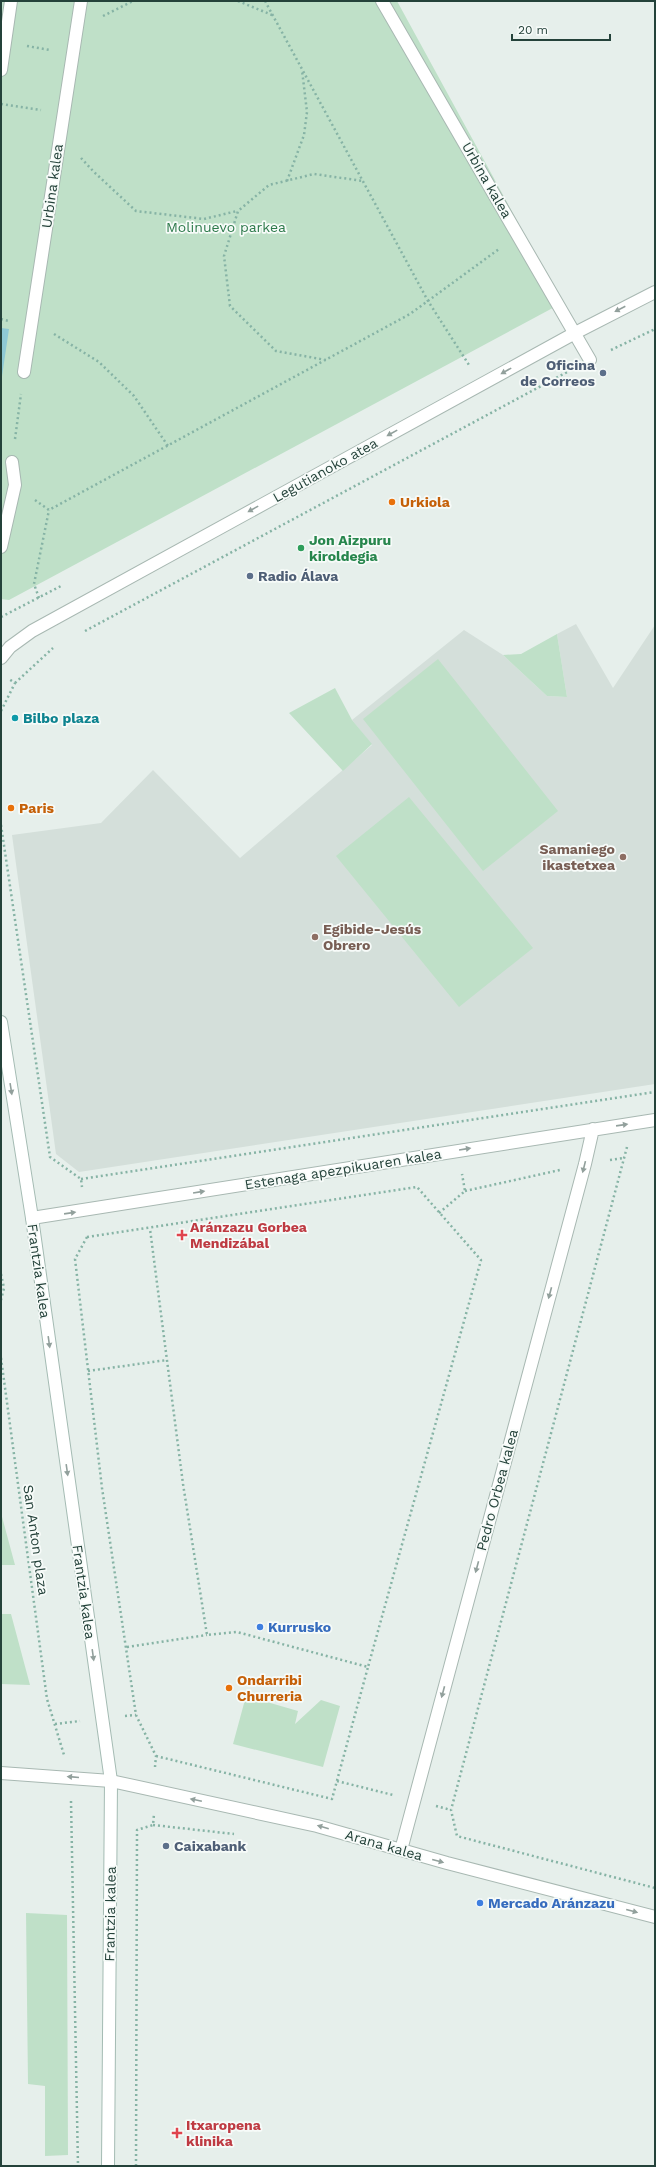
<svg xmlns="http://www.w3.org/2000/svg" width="656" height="2167" viewBox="0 0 656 2167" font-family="'Work Sans',sans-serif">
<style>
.built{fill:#d4dfda}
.green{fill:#bfe0c8}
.water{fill:#8ec9d4}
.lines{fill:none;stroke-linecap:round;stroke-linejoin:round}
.pedestrian-casing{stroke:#a8b8b2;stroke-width:14}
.minor-casing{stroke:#a8b8b2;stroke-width:14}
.tertiary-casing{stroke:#a8b8b2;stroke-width:14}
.secondary-casing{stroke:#a4bbb3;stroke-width:14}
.path{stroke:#86b3a5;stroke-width:2.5;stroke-dasharray:2 3;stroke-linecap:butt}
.pedestrian{stroke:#fff;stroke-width:12}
.minor{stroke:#fff;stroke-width:12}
.tertiary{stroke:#fff;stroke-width:12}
.secondary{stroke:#fff;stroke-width:12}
.oneway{fill:#92a09c}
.service-dot{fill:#5c6f8a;stroke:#f7fbf9;stroke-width:1.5}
.food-dot{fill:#e8710a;stroke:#f7fbf9;stroke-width:1.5}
.leisure-dot{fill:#2e9e5b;stroke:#f7fbf9;stroke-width:1.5}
.culture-dot{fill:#0f9aa8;stroke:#f7fbf9;stroke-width:1.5}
.education-dot{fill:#8d6e63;stroke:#f7fbf9;stroke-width:1.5}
.health-dot{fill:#e0444e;stroke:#f7fbf9;stroke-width:1.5}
.shop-dot{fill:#3f7fe0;stroke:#f7fbf9;stroke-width:1.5}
.labels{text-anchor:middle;stroke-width:3.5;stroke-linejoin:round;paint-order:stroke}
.street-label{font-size:14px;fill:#24423a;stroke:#f7fbf9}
.park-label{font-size:14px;fill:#2d7a4b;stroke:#f7fbf9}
.service-label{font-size:14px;font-weight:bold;fill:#4e5e75;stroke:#f7fbf9;text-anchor:start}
.food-label{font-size:14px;font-weight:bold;fill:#c56008;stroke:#f7fbf9;text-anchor:start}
.leisure-label{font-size:14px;font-weight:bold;fill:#27864d;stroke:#f7fbf9;text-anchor:start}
.culture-label{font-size:14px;font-weight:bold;fill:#0d838f;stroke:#f7fbf9;text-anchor:start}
.education-label{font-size:14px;font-weight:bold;fill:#785e54;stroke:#f7fbf9;text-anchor:end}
.health-label{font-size:14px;font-weight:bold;fill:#be3a42;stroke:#f7fbf9;text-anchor:start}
.shop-label{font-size:14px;font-weight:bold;fill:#366cbe;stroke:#f7fbf9;text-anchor:start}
</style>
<rect width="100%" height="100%" fill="#e6efeb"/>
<!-- built -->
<path class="built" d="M576 624 613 688 655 625V1084L79 1172 56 1154 12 835 101 823 153 770 240 858 372 745 352 720 464 630 503 655 547 696 567 697 557 634Z"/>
<!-- green -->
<path class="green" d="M1 1H397L562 303 9 600 1 599Z
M557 634 567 697 547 696 503 655 521 654Z
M438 659 558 811 483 871 363 719Z
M335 688 352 720 372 744 343 771 289 713Z
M409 797 533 948 459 1007 336 856Z
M1 1513 15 1565H1Z
M1 1614H11L30 1685 1 1684Z
M246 1696 298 1711 295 1724 321 1700 340 1706 323 1767 233 1744Z
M26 1913 67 1915 68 2155 45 2156V2086L28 2084Z"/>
<!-- water -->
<path class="water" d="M1 328 9 329 1 383Z"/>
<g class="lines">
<defs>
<path id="pedestrian" d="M382 1 590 360
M1 70 11 1
M24 372 81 1
M1 547 15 485 12 462"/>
<path id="minor" d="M32 1218 655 1120
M1 1773 111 1781 317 1826 447 1863 655 1917
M401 1850 585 1164 593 1129"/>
<path id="tertiary" d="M1 658 10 647 32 631 575 333 655 292"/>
<path id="secondary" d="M1 1022 32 1218 111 1781 108 2166"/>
</defs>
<!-- pedestrian casing -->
<use href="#pedestrian" class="pedestrian-casing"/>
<!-- minor casing -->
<use href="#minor" class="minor-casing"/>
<!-- tertiary casing -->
<use href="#tertiary" class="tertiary-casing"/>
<!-- secondary casing -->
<use href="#secondary" class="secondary-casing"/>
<!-- path -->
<path class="path" d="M238 1 272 15
M265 1 428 301 469 365
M103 16 133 1
M27 46 50 50
M1 104 41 110
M81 158 94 172 136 211 204 219 237 211
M287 181 304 135 307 112 302 70
M1 319 9 321
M54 334 99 362 134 396 168 446
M611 350 655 329
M326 360 276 351 230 306 224 256 238 211 269 185 314 174 363 181
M15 439 21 394
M35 500 49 510 410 314 499 249
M39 598 34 584 49 510
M1 617 61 586
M85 631 569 371
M15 683 53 648
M1 711 15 683 9 679
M1 825 50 1157 81 1179 82 1187
M627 1147 451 1810 457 1836 655 1888
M610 1160 624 1158
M81 1179 655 1092
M465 1191 560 1170
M439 1213 465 1191 462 1174
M87 1237 417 1187 481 1260 368 1667 237 1632 207 1635 183 1484 150 1229
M87 1237 75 1259 102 1488 136 1715 156 1756 155 1767
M1 1274 4 1288 1 1300
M1 1358 47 1699 64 1755
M88 1371 167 1360
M127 1647 207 1635
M125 1716 136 1715
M55 1724 80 1721
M156 1756 332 1799 368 1667
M337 1781 393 1795
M71 1801 78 2166
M436 1806 451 1810
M153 1825 234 1834
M136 2166 137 1830 153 1825 154 1814"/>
<!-- pedestrian -->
<use href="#pedestrian" class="pedestrian"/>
<!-- minor -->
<use href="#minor" class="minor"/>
<!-- tertiary -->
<use href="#tertiary" class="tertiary"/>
<!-- secondary -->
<use href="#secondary" class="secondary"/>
</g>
<!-- one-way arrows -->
<defs><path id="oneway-solid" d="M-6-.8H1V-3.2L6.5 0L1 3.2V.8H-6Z"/></defs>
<g class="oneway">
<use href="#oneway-solid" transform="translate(620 309) rotate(153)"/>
<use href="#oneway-solid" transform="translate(506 371) rotate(151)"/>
<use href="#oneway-solid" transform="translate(392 433) rotate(151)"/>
<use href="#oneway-solid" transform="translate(253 509) rotate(151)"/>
<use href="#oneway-solid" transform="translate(11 1089) rotate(81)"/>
<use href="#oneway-solid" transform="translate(622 1125) rotate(-8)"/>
<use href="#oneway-solid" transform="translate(465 1149) rotate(-9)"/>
<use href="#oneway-solid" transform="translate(584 1167) rotate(104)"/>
<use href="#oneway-solid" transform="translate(199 1192) rotate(-9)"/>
<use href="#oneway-solid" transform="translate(70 1213) rotate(-8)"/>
<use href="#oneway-solid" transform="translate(550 1293) rotate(105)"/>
<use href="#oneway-solid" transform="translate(49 1342) rotate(82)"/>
<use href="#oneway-solid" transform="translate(67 1470) rotate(82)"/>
<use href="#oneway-solid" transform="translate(477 1567) rotate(105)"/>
<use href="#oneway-solid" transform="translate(93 1655) rotate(82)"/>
<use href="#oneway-solid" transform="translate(443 1692) rotate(105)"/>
<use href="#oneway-solid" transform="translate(73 1777) rotate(-175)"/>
<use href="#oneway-solid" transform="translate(196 1800) rotate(-168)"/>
<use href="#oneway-solid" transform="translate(323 1827) rotate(-164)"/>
<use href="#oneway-solid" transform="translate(438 1861) rotate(15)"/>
<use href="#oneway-solid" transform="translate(632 1911) rotate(15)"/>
</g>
<!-- markers -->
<g class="service-dot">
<circle cx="603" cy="373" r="4"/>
<circle cx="250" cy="576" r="4"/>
<circle cx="166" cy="1846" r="4"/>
</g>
<g class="food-dot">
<circle cx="392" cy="502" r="4"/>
<circle cx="11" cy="808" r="4"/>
<circle cx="229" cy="1688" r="4"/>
</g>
<circle class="leisure-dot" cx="301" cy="548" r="4"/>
<circle class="culture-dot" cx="15" cy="718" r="4"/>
<g class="education-dot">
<circle cx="623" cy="857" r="4"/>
<circle cx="315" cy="937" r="4"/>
</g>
<g class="health-dot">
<path d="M180 1229h4v4h4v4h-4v4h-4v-4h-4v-4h4z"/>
<path d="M175 2127h4v4h4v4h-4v4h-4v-4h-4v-4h4z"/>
</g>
<g class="shop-dot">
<circle cx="260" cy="1627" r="4"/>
<circle cx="480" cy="1903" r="4"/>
</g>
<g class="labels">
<!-- street labels -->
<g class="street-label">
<text transform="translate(487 180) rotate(60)" y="5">Urbina kalea</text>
<text transform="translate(52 186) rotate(-82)" y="5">Urbina kalea</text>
<text transform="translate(325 470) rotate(-29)" y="5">Legutianoko atea</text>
<text transform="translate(343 1169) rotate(-9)" y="5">Estenaga apezpikuaren kalea</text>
<text transform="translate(39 1271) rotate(82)" y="5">Frantzia kalea</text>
<text transform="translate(497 1490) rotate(-75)" y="5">Pedro Orbea kalea</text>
<text transform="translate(36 1540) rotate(82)" y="5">San Anton plaza</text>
<text transform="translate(84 1592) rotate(82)" y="5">Frantzia kalea</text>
<text transform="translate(384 1845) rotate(16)" y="5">Arana kalea</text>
<text transform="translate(110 1914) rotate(-89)" y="5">Frantzia kalea</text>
</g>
<!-- park labels -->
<g class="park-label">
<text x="226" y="232">Molinuevo parkea</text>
</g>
<!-- service labels -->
<g class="service-label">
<text x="595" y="370" text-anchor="end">Oficina<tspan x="595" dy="16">de Correos</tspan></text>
<text x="258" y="581">Radio Álava</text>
<text x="174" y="1851">Caixabank</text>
</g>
<!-- food labels -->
<g class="food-label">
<text x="400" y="507">Urkiola</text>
<text x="19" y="813">Paris</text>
<text x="237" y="1685">Ondarribi<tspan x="237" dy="16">Churreria</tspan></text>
</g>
<!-- leisure labels -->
<g class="leisure-label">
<text x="309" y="545">Jon Aizpuru<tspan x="309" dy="16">kiroldegia</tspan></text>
</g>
<!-- culture labels -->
<g class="culture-label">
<text x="23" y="723">Bilbo plaza</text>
</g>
<!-- education labels -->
<g class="education-label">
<text x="615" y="854">Samaniego<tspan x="615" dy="16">ikastetxea</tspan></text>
<text x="323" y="934" text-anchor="start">Egibide-Jesús<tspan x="323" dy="16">Obrero</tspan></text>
</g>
<!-- health labels -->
<g class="health-label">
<text x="190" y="1232">Aránzazu Gorbea<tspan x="190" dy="16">Mendizábal</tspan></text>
<text x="186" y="2130">Itxaropena<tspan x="186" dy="16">klinika</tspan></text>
</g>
<!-- shop labels -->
<g class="shop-label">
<text x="268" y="1632">Kurrusko</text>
<text x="488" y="1908">Mercado Aránzazu</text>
</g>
</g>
<!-- border -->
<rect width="656" height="2167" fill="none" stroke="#24423a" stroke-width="4"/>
<!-- scale -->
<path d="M512 34v6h98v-6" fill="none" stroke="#24423a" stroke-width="2"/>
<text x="518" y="34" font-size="12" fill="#24423a" stroke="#f7fbf9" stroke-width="3" paint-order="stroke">20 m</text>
</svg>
